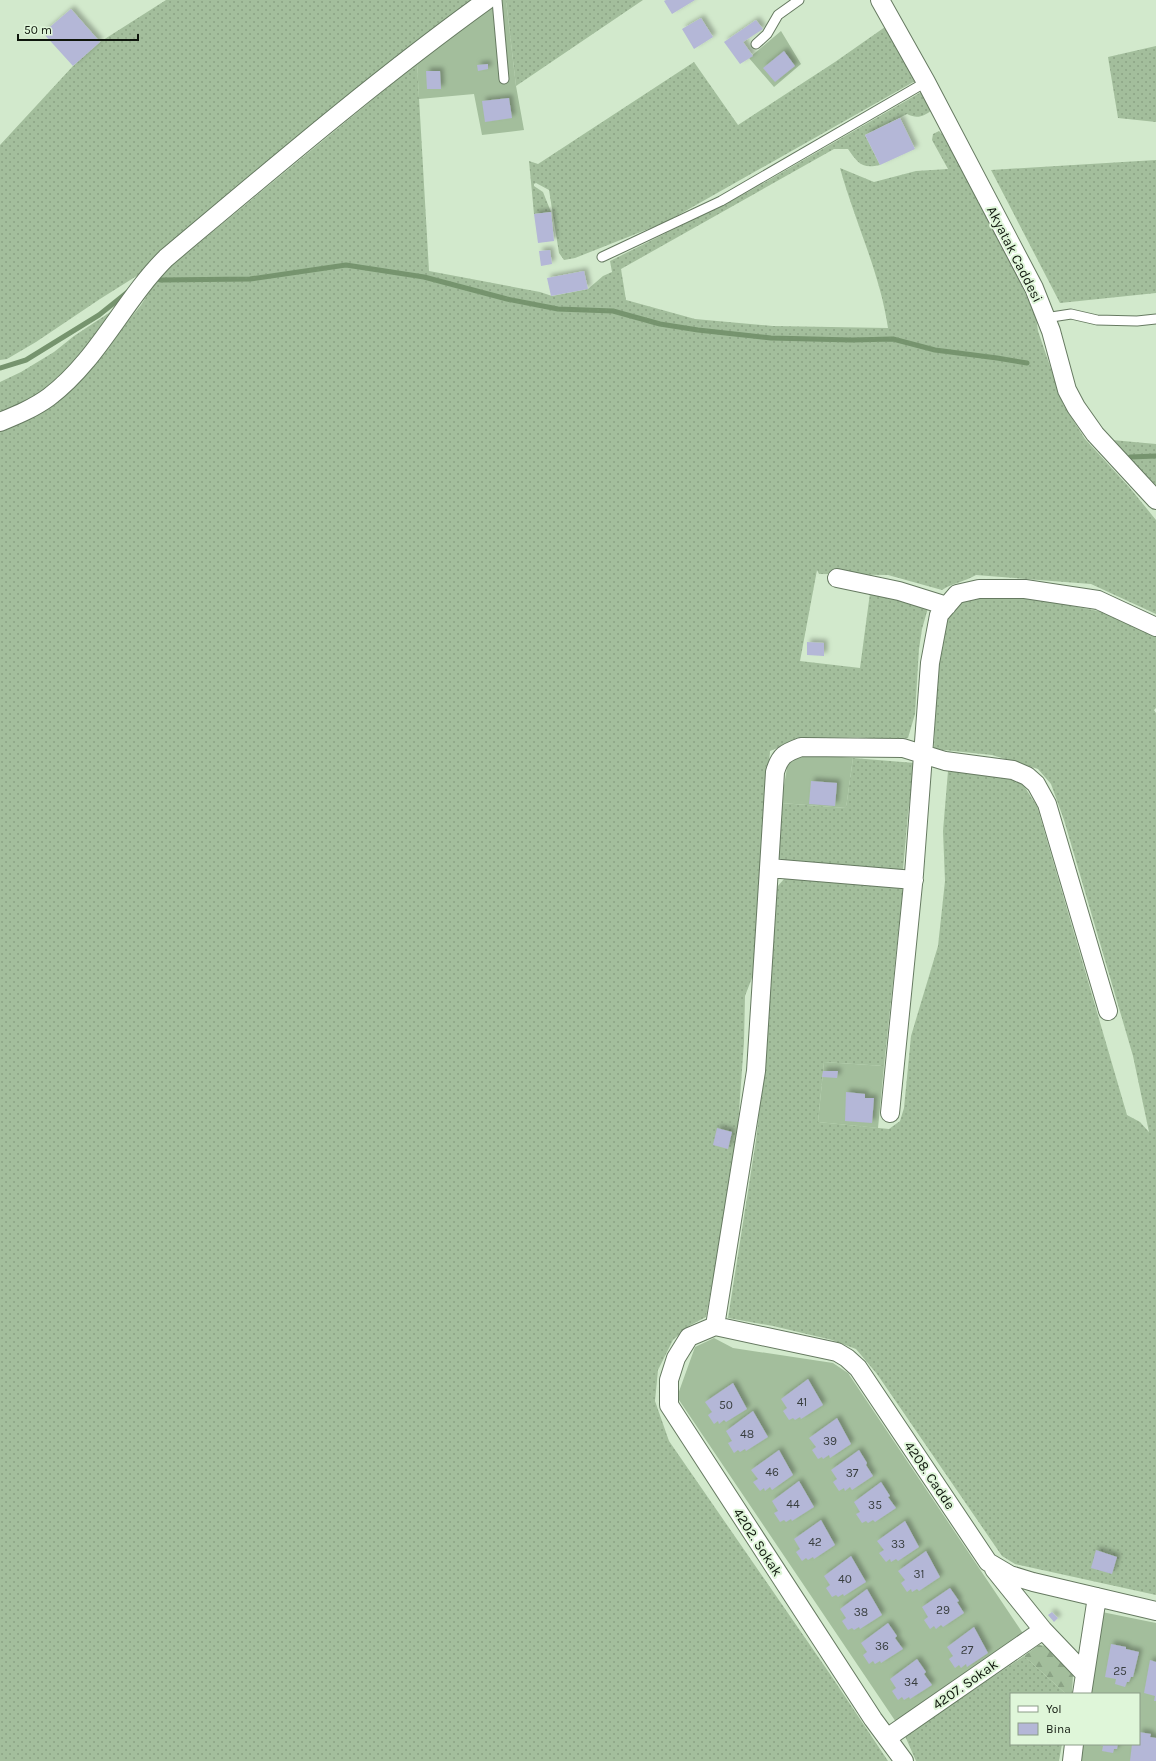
<svg xmlns="http://www.w3.org/2000/svg" width="1156" height="1761" viewBox="0 0 1156 1761" font-family="Karla,sans-serif">
<style>
.grass{fill:url(#grass-dots)}
.forest{fill:url(#forest-firs)}
.garden{fill:#a3be9c}
.lines{fill:none;stroke-linecap:round;stroke-linejoin:round}
.stream{stroke:#76946e;stroke-width:5}
.building{fill:#b4b7d7;filter:url(#shadow)}
.service-casing{stroke:#667a61;stroke-width:11}
.minor-casing{stroke:#667a61;stroke-width:20}
.service{stroke:#fff;stroke-width:9}
.minor{stroke:#fff;stroke-width:18}
.labels{text-anchor:middle;stroke-width:4;stroke-linejoin:round;paint-order:stroke}
.number-label{font-size:12px;fill:#383e3f}
.street-label{font-size:14px;fill:#0e160c;stroke:#dff6d9}
</style>
<defs>
<pattern id="grass-dots" width="8" height="8" patternUnits="userSpaceOnUse"><rect width="8" height="8" fill="#a3be9c"/><path d="M2 2h.1M6 6h.1" fill="none" stroke="#8ba385" stroke-width="1.8" stroke-linecap="round"/></pattern>
<pattern id="forest-firs" width="22" height="20" patternUnits="userSpaceOnUse"><rect width="22" height="20" fill="#a3be9c"/><path d="M5 1l3.5 6h-7zM16 11l3.5 6h-7z" fill="#8ba385"/></pattern>
<filter id="shadow"><feDropShadow dx="3.5" dy="-3.5" stdDeviation="2" flood-color="#0004"/></filter>
</defs>
<rect width="100%" height="100%" fill="#d2e9cc"/>
<!-- grass -->
<path class="grass" d="M166 0H476L143 272 100 299 36 342 7 359 0 360V145L73 66 100 42Z
M506 0H643L516 86Z
M885 27 917 80 666 222 575 258 564 260 559 253 549 190 536 183 534 184V186L543 192 551 212 534 214 529 161 538 164 694 62 738 125 835 62Z
M1156 46V122L1118 118 1108 57Z
M417 63 429 271 540 292 552 296 588 289 603 276 612 272 610 261 748 192 923 91 932 110C923 117 917 119 907 114L865 135 880 165C861 169 858 163 848 149H834L621 269 626 300 695 319 773 326 888 328C880 273 855 222 840 168L874 182 916 171 948 169 932 140 933 134 939 131 946 138 1011 262 1036 317 1038 331 1063 404 1085 439 1130 488 1156 520V614L1091 584 976 575C966 581 953 583 942 590L888 575 819 574 817 570 800 661 860 668 870 593 884 594 928 608 922 629 919 649 915 714 908 738 898 740 856 737 803 738 770 751 765 801 755 970 745 996 744 1042 736 1154 706 1317 689 1326 673 1340 658 1370 655 1401 669 1441 830 1674 888 1761H0V426L102 353 141 305 159 276Z
M1156 160V293L1060 303 991 170Z
M118 307 93 348 41 397 0 415V382L21 372 54 352 74 336Z
M1112 440 1156 444V493Z
M1010 594 1114 614 1156 637V708L1154 710 1156 713V1595L1015 1564 1002 1556 877 1374 856 1349 832 1340 773 1326 728 1318 756 1140 765 1063 773 922 777 887 784 879 803 877 903 888 884 1066 824 1062 818 1122 889 1129 900 1121 904 1108 911 1036 938 946 945 881 943 831 948 771 1008 778 1022 783 1037 806 1127 1115 1140 1122 1149 1132 1133 1056 1064 820 1051 784 1038 769 992 755 934 749 938 650 944 624 955 606 973 596Z
M853 758 915 763 908 813 903 870 887 871 775 860 781 803 846 808Z
M1024 1656 1066 1694H1011V1744H1062L1059 1761H916L905 1736Z"/>
<!-- forest -->
<path class="forest" d="M1039 1645 1046 1646 1073 1674 1072 1694H1066L1024 1656Z"/>
<!-- garden -->
<path class="garden" d="M499 0H506L516 86 524 130 482 135 474 94 419 99 417 63Z
M781 31 801 64 774 87 749 58Z
M796 753 853 758 846 808 781 803 788 762Z
M824 1062 884 1066 878 1128 818 1122Z
M714 1338 733 1348 833 1363 848 1373 1024 1635 896 1722 677 1397 695 1347Z
M1102 1612 1156 1623V1761H1080L1083 1744H1139V1694H1090Z"/>
<g class="lines">
<!-- stream -->
<path class="stream" d="M160 280 250 279 346 265 424 277 507 299 558 309 613 311 660 324 698 330 771 338 852 340 893 339 935 350 997 358 1027 363
M0 368 26 360 99 315 129 291
M1130 457 1156 456"/>
</g>
<!-- building -->
<path class="building" d="M666 0H695L672 14 664 1Z
M71 9 100 42 73 66 43 33Z
M701 18 713 37 694 49 682 29Z
M756 20 763 29 743 42 753 56 740 64 724 42Z
M784 51 795 66 775 82 763 68Z
M488 64V69L478 71 477 65Z
M426 71H440L441 89H427Z
M509 98 512 118 485 122 482 101Z
M900 118 915 149 880 165 865 135Z
M551 212 554 241 538 243 534 214Z
M550 250 552 264 541 266 539 251Z
M584 271 588 289 551 296 547 278Z
M807 642 824 643V656L807 655Z
M811 781 837 783 835 806 809 804Z
M823 1071H838L837 1078 822 1077Z
M846 1092 865 1094V1098H874L872 1123 845 1121Z
M717 1128 732 1132 728 1149 713 1145Z
M808 1379 823 1405 801 1419 800 1417 795 1420 793 1418 789 1420 783 1411 787 1408 781 1399Z
M733 1383 747 1409 726 1422 724 1420 719 1424 718 1421 714 1424 708 1415 712 1412 705 1402Z
M753 1411 768 1437 746 1451 745 1449 740 1452 738 1450 734 1453 728 1443 732 1441 726 1431Z
M837 1418 851 1444 830 1458 829 1455 823 1459 822 1457 818 1459 812 1450 816 1447 809 1438Z
M779 1450 793 1475 772 1490 770 1487 765 1491 764 1488 760 1491 753 1482 758 1479 751 1470Z
M859 1450 867 1463 866 1465 873 1476 852 1490 850 1487 845 1491 844 1488 839 1491 833 1482 837 1479 831 1470Z
M799 1481 814 1507 792 1521 791 1519 786 1522 784 1520 780 1522 774 1513 778 1511 772 1501Z
M881 1482 890 1496 888 1497 896 1508 875 1522 873 1520 868 1523 866 1521 862 1523 856 1514 860 1512 854 1502Z
M821 1520 835 1545 814 1559 813 1557 808 1560 806 1558 802 1561 796 1552 800 1549 794 1539Z
M905 1521 919 1547 898 1561 896 1559 891 1562 890 1559 886 1562 879 1553 884 1550 877 1541Z
M1096 1550 1117 1557 1112 1574 1091 1568Z
M926 1551 940 1577 919 1591 917 1589 912 1592 911 1589 907 1592 901 1583 905 1580 898 1571Z
M851 1556 866 1582 844 1596 843 1594 838 1597 836 1595 832 1597 826 1588 830 1585 824 1576Z
M950 1588 959 1601 957 1602 964 1613 943 1627 941 1625 936 1629 934 1626 930 1629 924 1620 928 1617 922 1607Z
M867 1589 882 1615 860 1629 859 1627 854 1630 852 1628 848 1630 842 1621 846 1618 840 1609Z
M1052 1612 1058 1618 1054 1622 1048 1615Z
M888 1623 897 1636 895 1638 903 1649 881 1663 880 1661 875 1664 873 1661 869 1664 863 1655 867 1652 861 1643Z
M974 1627 988 1653 967 1667 966 1664 961 1668 959 1665 955 1668 949 1659 953 1656 947 1647Z
M1111 1644 1126 1647V1649L1139 1652 1133 1677H1131L1129 1682H1127L1125 1687 1115 1684 1116 1679 1105 1677Z
M917 1659 926 1672 924 1674 932 1685 910 1699 909 1697 904 1700 902 1697 898 1700 892 1691 896 1688 890 1679Z
M1150 1660 1156 1662V1701H1154L1155 1696 1144 1693Z
M1139 1732 1151 1734 1150 1737 1156 1738V1761H1130L1132 1744H1139Z
M1096 1744H1118L1117 1749H1114L1113 1753 1102 1751 1103 1746Z"/>
<g class="lines">
<defs>
<path id="service" d="M497 0 504 79
M756 44 767 34 778 15 799 0
M602 257 721 201 926 82
M1045 318 1071 314 1097 320 1137 321 1156 319"/>
<path id="minor" d="M880 0 926 82 1034 288 1051 331 1067 390 1076 407 1095 434 1156 500
M0 422C17 415 34 408 49 397 98 360 123 301 166 258 271 170 376 80 487 0
M837 578 899 591 947 606
M914 880 769 868 775 772C780 755 785 753 801 747L903 748 945 761 1013 770 1027 776 1036 784 1047 804 1108 1011
M890 1113 914 874 930 663 939 615 957 594 979 589H1025L1098 600 1156 627
M715 1326 837 1352 847 1358 858 1368 988 1562 1010 1575 1033 1582 1156 1611
M715 1326 689 1337 676 1358 669 1380V1405L873 1719 904 1761
M715 1326 756 1071 769 868
M994 1569 1043 1630 1085 1674
M1082 1694 1097 1597
M887 1738 1043 1630
M1072 1761 1074 1744"/>
</defs>
<!-- service casing -->
<use href="#service" class="service-casing"/>
<!-- minor casing -->
<use href="#minor" class="minor-casing"/>
<!-- service -->
<use href="#service" class="service"/>
<!-- minor -->
<use href="#minor" class="minor"/>
</g>
<g class="labels">
<!-- number labels -->
<g class="number-label">
<text x="802" y="1406">41</text>
<text x="726" y="1409">50</text>
<text x="747" y="1438">48</text>
<text x="830" y="1445">39</text>
<text x="772" y="1476">46</text>
<text x="852" y="1477">37</text>
<text x="793" y="1508">44</text>
<text x="875" y="1509">35</text>
<text x="815" y="1546">42</text>
<text x="898" y="1548">33</text>
<text x="919" y="1578">31</text>
<text x="845" y="1583">40</text>
<text x="943" y="1614">29</text>
<text x="861" y="1616">38</text>
<text x="882" y="1650">36</text>
<text x="967" y="1654">27</text>
<text x="1120" y="1675">25</text>
<text x="911" y="1686">34</text>
</g>
<!-- street labels -->
<g class="street-label">
<text transform="translate(1015 254) rotate(63)" y="5">Akyatak Caddesi</text>
<text transform="translate(930 1475) rotate(56)" y="5">4208. Cadde</text>
<text transform="translate(758 1542) rotate(57)" y="5">4202. Sokak</text>
<text transform="translate(965 1684) rotate(-35)" y="5">4207. Sokak</text>
</g>
</g>
<!-- legend -->
<rect x="1010" y="1693" width="130" height="52" fill="#dff6d9" stroke="#8b9c87"/>
<rect x="1018" y="1706" width="20" height="6" fill="#ffffff" stroke="#8b9c87"/>
<text x="1046" y="1713" font-size="12" fill="#0e160c">Yol</text>
<rect x="1018" y="1723" width="20" height="12" fill="#b4b7d7" stroke="#8b9c87"/>
<text x="1046" y="1733" font-size="12" fill="#0e160c">Bina</text>
<!-- scale -->
<path d="M18 34v6h120v-6" fill="none" stroke="#0e160c" stroke-width="2"/>
<text x="24" y="34" font-size="12" fill="#0e160c" stroke="#dff6d9" stroke-width="3" paint-order="stroke">50 m</text>
</svg>
